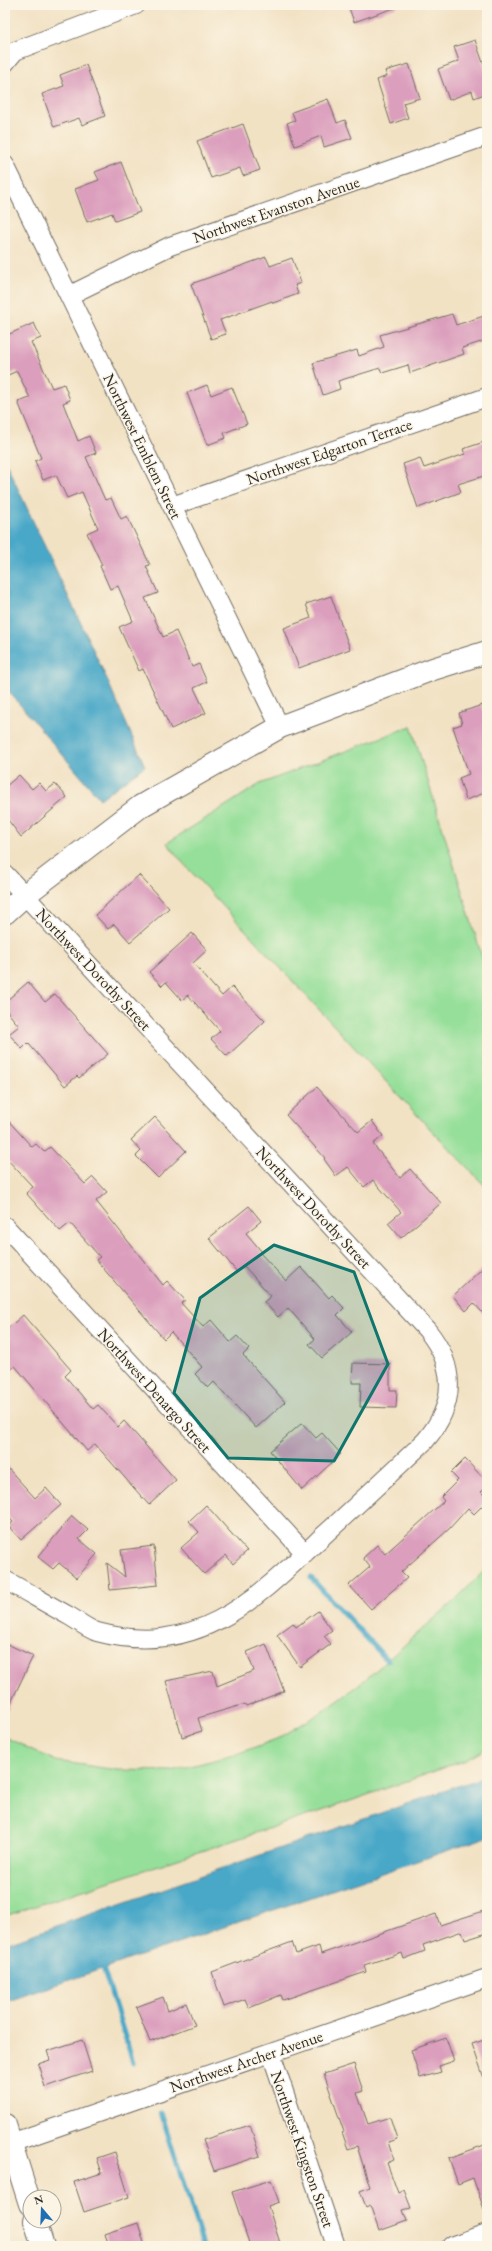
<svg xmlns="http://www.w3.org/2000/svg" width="492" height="2251" viewBox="0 0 492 2251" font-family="'EB Garamond',serif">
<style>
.green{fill:#96df9a;stroke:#608562}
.water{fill:#49a8c8;stroke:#3a6a7a}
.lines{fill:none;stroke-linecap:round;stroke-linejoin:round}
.stream{stroke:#49a8c8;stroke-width:5}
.building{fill:#db9fbd}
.street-casing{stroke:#716b61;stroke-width:20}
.secondary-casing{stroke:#716b61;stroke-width:24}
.street{stroke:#fff;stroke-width:18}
.secondary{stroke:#fff;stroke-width:22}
.marked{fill:#0f766e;fill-opacity:0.2;stroke:#0f766e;stroke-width:3;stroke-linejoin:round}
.labels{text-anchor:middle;stroke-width:3;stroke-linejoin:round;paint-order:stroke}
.street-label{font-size:16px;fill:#2b2b2b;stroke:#fcf5e5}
</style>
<rect width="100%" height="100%" fill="#fcf5e5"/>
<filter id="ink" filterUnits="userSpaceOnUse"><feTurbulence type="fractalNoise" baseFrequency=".025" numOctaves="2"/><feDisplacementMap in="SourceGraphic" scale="8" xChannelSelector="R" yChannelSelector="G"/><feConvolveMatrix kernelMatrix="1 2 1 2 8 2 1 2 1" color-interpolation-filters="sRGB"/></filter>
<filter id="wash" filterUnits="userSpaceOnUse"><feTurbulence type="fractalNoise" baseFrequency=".012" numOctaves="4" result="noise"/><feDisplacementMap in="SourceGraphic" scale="16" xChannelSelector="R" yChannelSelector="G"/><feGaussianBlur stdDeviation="0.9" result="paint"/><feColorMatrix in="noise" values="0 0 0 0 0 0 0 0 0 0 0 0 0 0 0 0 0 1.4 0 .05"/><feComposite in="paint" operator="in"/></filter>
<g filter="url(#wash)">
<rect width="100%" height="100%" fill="#f2e2c4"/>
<!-- green -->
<path class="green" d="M411 726 487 973V1188L417 1115 183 863 167 843 260 784Z
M487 1568V1748L466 1760 325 1810 5 1916V1737L56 1761 117 1770 171 1771 234 1755 279 1738 319 1714 366 1679 452 1603Z"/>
<!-- water -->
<path class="water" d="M5 461 105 675 145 766 100 799 5 687Z
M487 1776V1837L5 2002V1944Z"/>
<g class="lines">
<!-- stream -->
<path class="stream" d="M311 1578 388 1661
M102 1964 133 2062
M161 2112 203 2246"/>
</g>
<g id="blocks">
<!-- building -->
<path class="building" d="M348 5H396L397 7 354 22Z
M475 40 487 74V93L474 98 472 91 449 100 438 69 459 61 454 47Z
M409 64 420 98 403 103 408 118 391 124 377 80 387 76 385 71Z
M86 65 105 116 82 125 79 118 54 127 42 94 64 86 60 75Z
M328 99 337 123 345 120 352 138 324 147 321 136 295 146 287 123 295 120 292 112Z
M243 124 260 170 243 176 240 168 211 178 197 141Z
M121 162 140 212 115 221 112 213 87 222 75 189 99 180 95 172Z
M266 257 270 266 292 258 301 283 295 285 298 294 273 303 272 301 220 320 226 334 211 339 191 284Z
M452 314 456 325 487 315V340L462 348 464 354 410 373 408 365 382 373 380 368 338 381 340 389 323 395 313 363 357 350 359 356 384 347 380 335Z
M34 323 41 338 31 342 52 388 64 384 70 400 63 403 78 441 89 436 96 453 86 457 105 500 111 498 121 519 127 516 150 565 146 566 158 593 145 598 163 637 176 631 192 667 199 664 207 682 194 688 206 713 171 729 143 669 139 671 119 627 133 621 118 586 110 589 100 566 102 565 87 533 98 528 82 492 67 498 56 475 43 480 35 461 41 458 18 402 30 398 17 371 8 375 5 368V336Z
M207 385 211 395 232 387 247 424 224 433 226 438 207 445 187 393Z
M487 441V475L458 484 461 492 418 508 403 464 420 458 424 468 465 454 463 449Z
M331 596 350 649 299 668 284 628 311 618 306 604Z
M482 705 487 720V792L466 800 459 778 469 774 453 727 462 724 459 713Z
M19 775 32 789 39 783 46 791 55 784 67 797 21 837 5 816V787Z
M139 875 169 908 130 942 114 924 108 929 95 915Z
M192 933 207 950 193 963 222 996 232 987 265 1021 227 1056 211 1039 220 1031 188 995 182 1000 166 982 162 986 149 972Z
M28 982 45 1002 55 994 108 1054 79 1078 77 1076 65 1086 28 1043 22 1049 9 1034 19 1026 5 1009V1002Z
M317 1087 358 1132 372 1121 383 1136 373 1144 400 1178 410 1169 441 1203 401 1238 388 1223 401 1212 373 1180 364 1187 348 1167 336 1176 324 1159 325 1158 286 1115Z
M5 1117 32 1147 36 1144 44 1152 50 1147 85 1184 93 1177 107 1192 96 1201 163 1285 167 1281 185 1300 181 1303 203 1327 211 1320 230 1342 237 1336 249 1349 243 1355 285 1402 256 1428 214 1382 208 1388 195 1374 202 1367 171 1332 164 1339 96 1260 100 1257 70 1223 60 1231 26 1193 33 1187 5 1157Z
M155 1117 186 1151 158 1178 136 1156 141 1151 131 1140Z
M249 1206 261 1221 246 1233 262 1252 260 1253 286 1281 301 1267 329 1298 332 1295 344 1308 337 1315 352 1332 322 1358 309 1344 315 1339 288 1308 278 1317 264 1302 271 1296 244 1266 237 1272 209 1238Z
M487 1264V1318L474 1303 466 1311 453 1296Z
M23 1315 71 1370 65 1376 93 1409 98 1405 118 1427 124 1421 176 1480 149 1505 95 1444 87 1451 15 1366 5 1375V1331Z
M353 1363 390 1364V1390H397L396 1408 360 1407 361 1383H352Z
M302 1423 316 1438 322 1433 341 1454 302 1490 270 1451Z
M465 1459 487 1482V1487L481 1492 487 1498V1501L474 1514 468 1508 449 1529 401 1572 407 1578 371 1609 349 1585 370 1567 363 1558 377 1545 385 1554 444 1501 441 1497 458 1480 451 1473Z
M5 1465 35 1498 46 1488 61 1505 21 1540 8 1526 13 1522 5 1513Z
M206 1505 247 1551 233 1564 226 1555 204 1574 181 1548 199 1532 189 1521Z
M72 1516 88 1530 79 1539 97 1554 77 1578 59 1563 53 1569 38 1557Z
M154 1546 158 1585 110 1590 107 1563 125 1577 121 1550Z
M318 1611 332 1630 324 1636 331 1644 300 1667 277 1635 293 1623 296 1627Z
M5 1643 33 1656 5 1715Z
M266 1644 284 1691 246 1706 245 1704 198 1718 202 1731 182 1737 166 1681 213 1671 217 1686 254 1671 247 1652Z
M487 1910V1933L465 1940 462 1931 423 1945 425 1951 404 1959 402 1953 364 1965 366 1972 283 2000 281 1995 249 2008 245 1999 224 2007 212 1972 292 1942 296 1954 319 1946 321 1954 436 1914 440 1925Z
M163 1997 168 2011 186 2003 195 2025 150 2042 136 2007Z
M446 2038 454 2061 439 2066 441 2072 420 2078 411 2050Z
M487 2039V2080L485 2081 472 2044Z
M82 2040 92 2071 45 2087 38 2064 50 2060 47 2051Z
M354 2064 363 2091 357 2093 368 2124 390 2117 397 2139 388 2142 394 2160 387 2163 398 2193 404 2190 411 2208 403 2210 407 2221 379 2231 370 2205 366 2207 360 2191 370 2187 357 2146 348 2149 342 2132H344L324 2074Z
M250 2125 260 2156 214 2171 203 2140Z
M487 2144V2211L485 2212 473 2178 458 2184 449 2158Z
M115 2152 129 2197 84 2212 74 2182 102 2173 97 2158Z
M271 2180 279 2202 268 2206 281 2246H250L232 2192Z
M138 2223 145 2246H109L105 2234Z"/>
</g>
</g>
<g filter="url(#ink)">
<use href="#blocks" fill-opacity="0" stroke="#716b61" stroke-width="1"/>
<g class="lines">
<defs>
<path id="street" d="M5 63 15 51 136 5
M5 165 280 727
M70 295 170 246 487 136
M172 506 487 397
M5 874 427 1330C457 1367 456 1405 425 1441 391 1473 357 1505 323 1536 256 1599 198 1659 97 1632 88 1629 79 1622 71 1617 49 1605 27 1592 5 1580
M5 1226 305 1553
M271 2053 336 2246
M5 2145 487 1978
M451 2246 487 2233"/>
<path id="secondary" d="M5 913 25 895 141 806 280 727 433 669 487 652
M5 2125 30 2204
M35 2221 43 2246"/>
</defs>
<!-- street casing -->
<use href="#street" class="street-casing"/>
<!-- secondary casing -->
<use href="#secondary" class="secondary-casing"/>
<!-- street -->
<use href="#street" class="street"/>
<!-- secondary -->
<use href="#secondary" class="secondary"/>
</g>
</g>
<!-- marked area -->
<path class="marked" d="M274 1245 354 1272 388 1364 334 1461 228 1458 174 1393 200 1298Z"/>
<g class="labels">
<!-- street labels -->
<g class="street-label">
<text transform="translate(276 209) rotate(-19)" y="6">Northwest Evanston Avenue</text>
<text transform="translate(143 446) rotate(64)" y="6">Northwest Emblem Street</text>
<text transform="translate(329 451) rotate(-19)" y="6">Northwest Edgarton Terrace</text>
<text transform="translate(94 969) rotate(47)" y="6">Northwest Dorothy Street</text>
<text transform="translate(314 1207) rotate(47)" y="6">Northwest Dorothy Street</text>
<text transform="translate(155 1390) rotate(48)" y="6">Northwest Denargo Street</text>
<text transform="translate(246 2061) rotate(-19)" y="6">Northwest Archer Avenue</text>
<text transform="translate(303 2149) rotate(71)" y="6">Northwest Kingston Street</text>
</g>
</g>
<!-- margin -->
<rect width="492" height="2251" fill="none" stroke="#fcf5e5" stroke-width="20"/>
<!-- north arrow -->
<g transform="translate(42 2209) rotate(341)"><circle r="19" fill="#fcf5e5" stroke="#a8a49b"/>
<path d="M0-3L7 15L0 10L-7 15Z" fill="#1f6fb2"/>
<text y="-6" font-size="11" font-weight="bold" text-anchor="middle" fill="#2b2b2b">N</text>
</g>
</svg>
